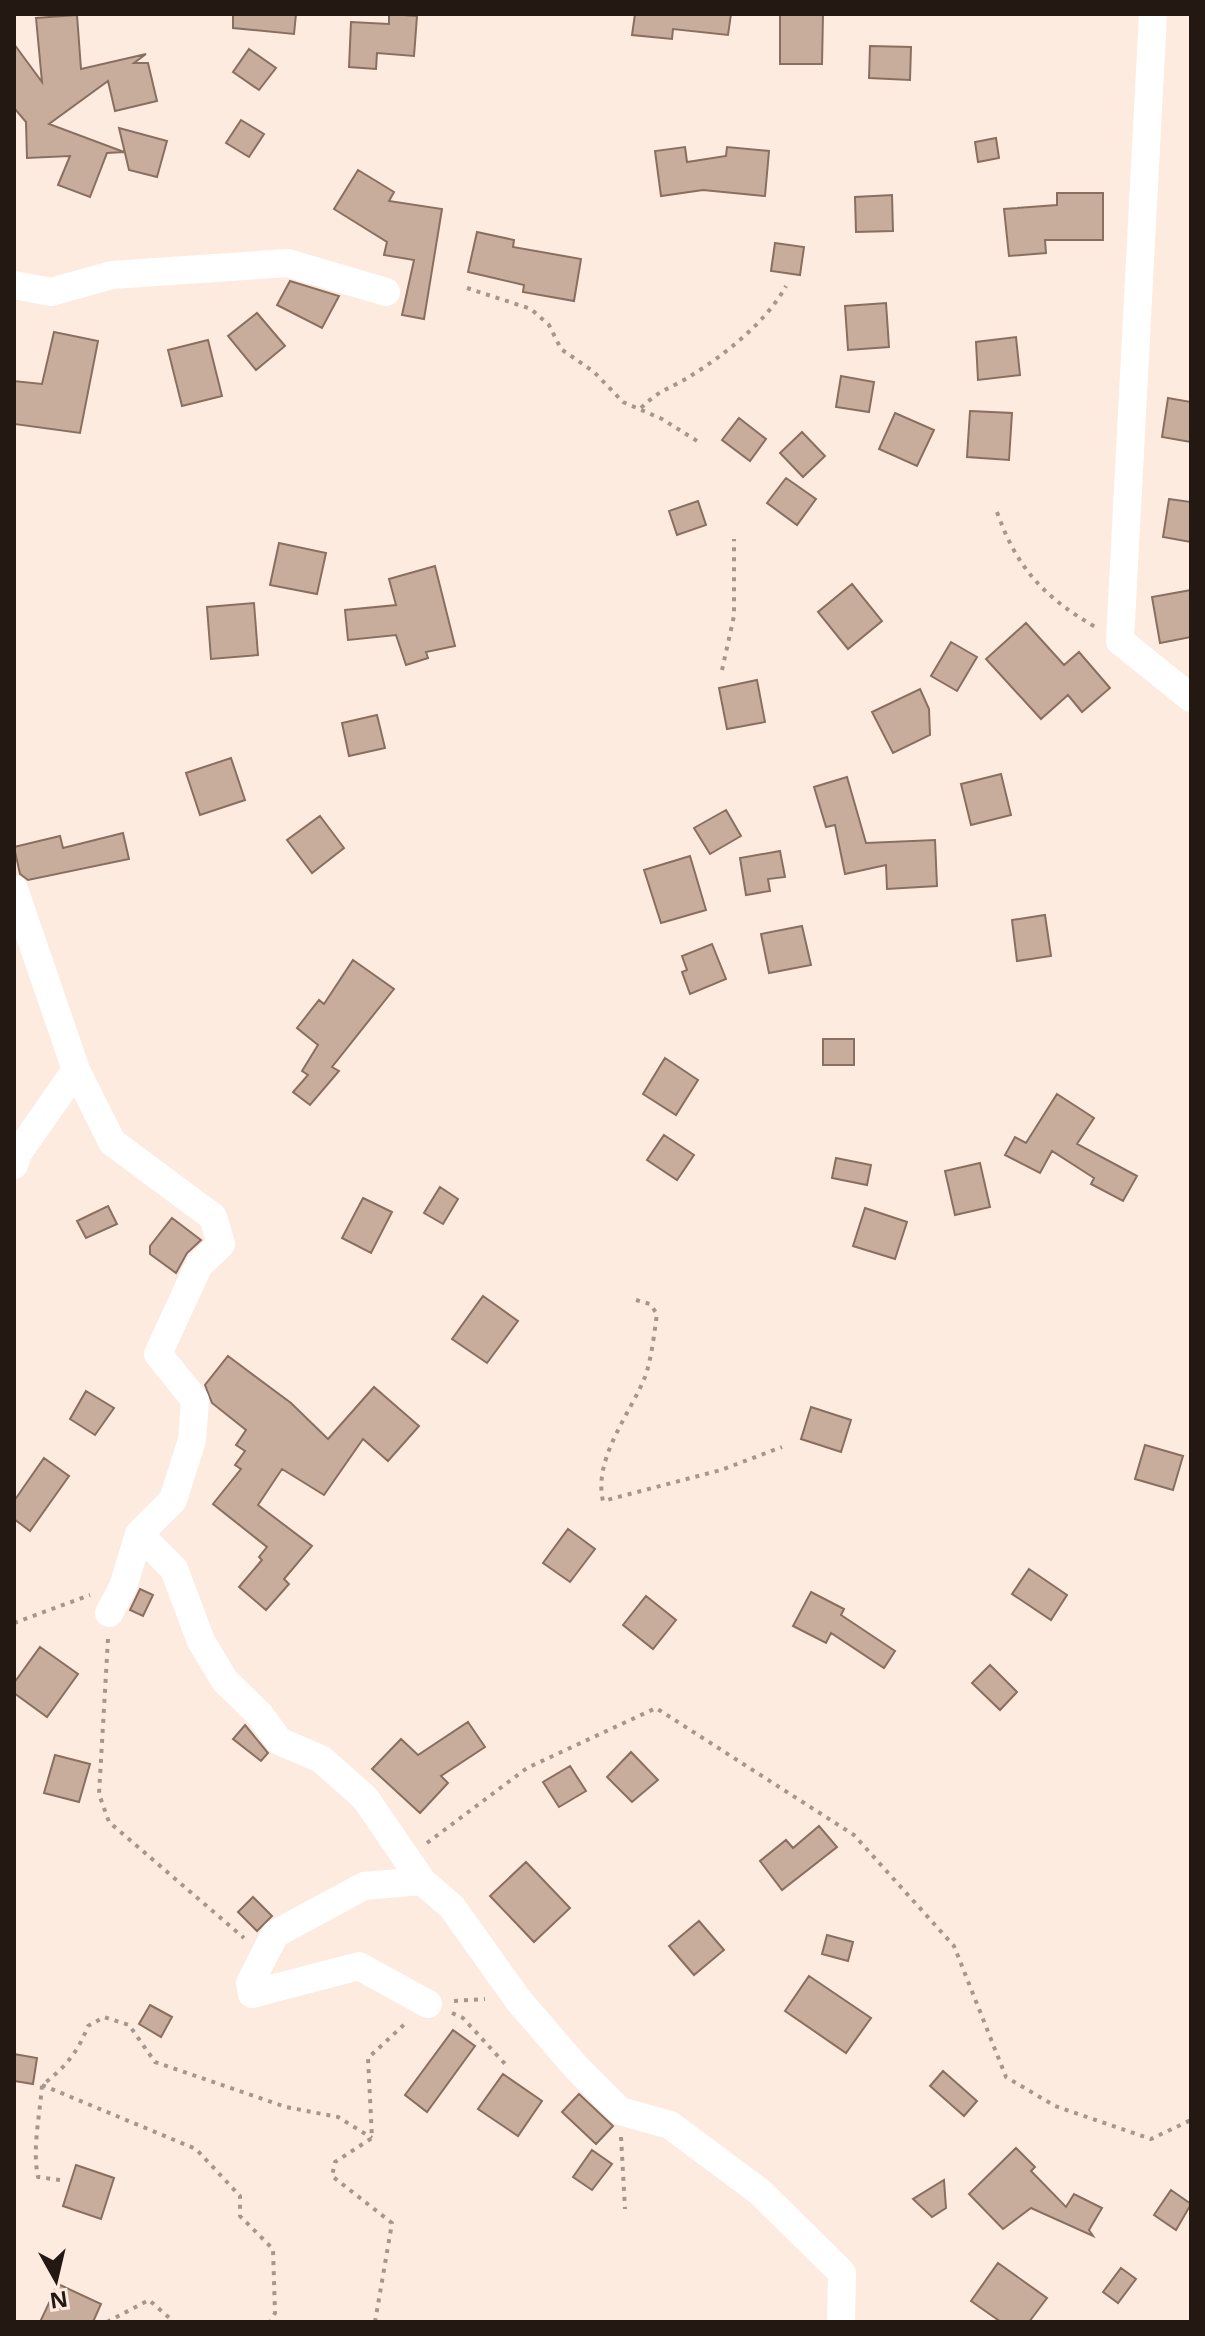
<svg xmlns="http://www.w3.org/2000/svg" width="1205" height="2336" viewBox="0 0 1205 2336" font-family="'Open Sans',sans-serif">
<style>
.building{fill:#c9ad9c;stroke:#896f5f;stroke-width:2}
.lines{fill:none;stroke-linecap:round;stroke-linejoin:round}
.path{stroke:#a6978e;stroke-width:4;stroke-dasharray:4 6;stroke-linecap:butt}
.minor{stroke:#fff;stroke-width:28}
</style>
<rect width="100%" height="100%" fill="#fdebe0"/>
<!-- building -->
<path class="building" d="M233 14H296L294 34 233 28Z
M389 14 417 16 414 56 377 53 376 69 349 67 351 22 389 24Z
M635 14H731L728 35 673 29 672 39 632 35Z
M780 14H823L822 64H780Z
M77 15 81 69 146 54 134 63H148L157 101 115 111 108 81 49 124 124 152 107 153 90 197 58 185 70 156 27 158 26 122 14 108V44L42 82 36 18Z
M870 46 911 47 910 80 869 78Z
M249 49 276 68 259 90 233 72Z
M241 120 264 134 249 157 226 143Z
M119 128 167 141 157 177 129 170Z
M996 138 999 158 978 162 975 142Z
M685 147 687 162 726 156 727 147 769 151 765 196 703 190 661 196 655 151Z
M358 170 394 192 389 201 442 209 424 319 402 315 414 260 384 255 387 242 334 209Z
M1057 193H1103V240H1045L1046 253 1009 256 1004 209 1057 205Z
M892 195 893 231 856 232 855 197Z
M477 232 514 240 513 247 581 259 574 301 523 292 524 285 468 272Z
M775 243 804 247 800 275 771 271Z
M290 281 339 296 322 328 277 305Z
M886 303 889 347 848 350 845 306Z
M257 313 285 346 256 370 228 336Z
M54 332 98 341 80 433 14 424V381L42 384Z
M1016 337 1020 375 978 380 976 342Z
M208 340 222 396 182 406 168 350Z
M841 376 874 382 869 412 836 407Z
M1168 398 1191 402V442L1162 437Z
M970 411 1012 413 1009 460 967 457Z
M895 413 934 430 917 466 879 449Z
M739 418 766 439 750 461 722 440Z
M802 432 825 456 803 477 780 453Z
M786 478 816 499 797 525 767 503Z
M1169 499 1191 502V542L1163 537Z
M698 501 706 525 677 535 669 511Z
M279 543 326 553 317 594 270 585Z
M435 566 455 646 426 652 428 658 406 665 396 635 348 640 345 610 396 605 389 579Z
M852 584 882 621 848 649 818 612Z
M1191 590V637L1160 643 1152 597Z
M254 603 258 655 211 659 207 607Z
M1026 623 1064 665 1079 652 1110 688 1082 712 1068 695 1041 719 986 659Z
M951 642 977 657 957 691 931 676Z
M757 680 765 722 727 729 719 688Z
M920 689 929 709 930 735 893 753 872 712Z
M377 715 385 748 349 756 342 723Z
M231 758 245 800 200 815 186 773Z
M1001 774 1011 815 971 825 961 784Z
M847 777 866 843 935 840 937 886 887 889 886 865 845 874 835 825 826 827 814 787Z
M726 810 741 836 710 854 694 828Z
M320 816 344 848 312 873 287 840Z
M123 833 129 859 28 880 20 874 14 847 60 836 63 848Z
M780 851 785 877 768 879 770 891 746 895 740 858Z
M690 856 706 910 661 923 644 870Z
M1045 915 1051 956 1017 961 1012 920Z
M802 926 811 965 769 973 761 934Z
M712 944 726 979 690 994 682 972 687 970 682 956Z
M353 960 394 989 332 1067 339 1071 310 1105 293 1092 308 1075 302 1071 318 1045 297 1028 319 1000 324 1004Z
M823 1039H854V1065H823Z
M665 1058 698 1080 676 1115 643 1094Z
M1057 1094 1094 1118 1077 1144 1137 1176 1123 1201 1091 1184 1094 1178 1052 1151 1040 1173 1005 1155 1015 1137 1026 1143Z
M664 1135 694 1155 677 1180 647 1160Z
M836 1158 871 1165 867 1185 832 1178Z
M980 1163 990 1207 955 1215 945 1171Z
M440 1187 458 1199 443 1224 424 1213Z
M363 1198 392 1212 371 1253 342 1238Z
M108 1206 117 1224 86 1238 77 1221Z
M865 1208 907 1222 895 1259 853 1246Z
M172 1218 201 1240 187 1253 176 1273 150 1254V1246Z
M483 1296 518 1321 487 1363 452 1339Z
M228 1356 291 1403 328 1439 374 1387 419 1426 388 1461 363 1439 324 1495 282 1469 258 1505 312 1546 284 1579 289 1584 266 1610 239 1587 262 1560 259 1557 267 1547 213 1504 241 1469 235 1465 245 1451 236 1445 246 1430 212 1403 205 1385Z
M86 1391 114 1408 95 1435 70 1419Z
M811 1407 851 1420 841 1452 801 1439Z
M1145 1445 1183 1456 1173 1490 1135 1479Z
M44 1458 69 1476 30 1531 14 1519V1501Z
M568 1529 595 1549 570 1582 543 1563Z
M1029 1569 1067 1595 1051 1620 1012 1594Z
M140 1589 153 1595 143 1616 130 1610Z
M811 1592 844 1609 841 1615 895 1651 884 1668 831 1633 826 1643 793 1626Z
M646 1596 676 1620 653 1649 623 1625Z
M40 1647 78 1674 47 1717 14 1693V1683Z
M990 1665 1017 1692 1000 1710 972 1683Z
M468 1722 485 1747 441 1776 448 1783 420 1813 372 1769 401 1739 418 1755Z
M245 1725 268 1753 261 1761 233 1739Z
M631 1752 658 1780 632 1802 607 1777Z
M55 1755 90 1764 79 1802 44 1793Z
M570 1766 586 1791 559 1807 543 1782Z
M819 1826 837 1847 782 1890 760 1861 786 1840 793 1848Z
M526 1862 570 1908 534 1942 490 1896Z
M253 1897 272 1916 257 1931 238 1912Z
M699 1921 724 1950 694 1975 669 1946Z
M827 1935 853 1942 848 1961 822 1954Z
M809 1976 871 2018 846 2053 785 2011Z
M150 2005 172 2017 161 2037 139 2024Z
M453 2030 475 2046 427 2112 405 2095Z
M14 2054 37 2058 33 2084 14 2081Z
M943 2071 977 2101 964 2116 930 2086Z
M503 2074 542 2101 518 2136 478 2109Z
M579 2094 613 2126 596 2144 562 2112Z
M1016 2148 1035 2167 1031 2171 1066 2207 1074 2194 1102 2208 1089 2230 1093 2236 1031 2208 1003 2229 969 2194Z
M592 2150 612 2164 592 2190 573 2177Z
M76 2165 114 2178 101 2219 63 2206Z
M944 2180 946 2208 932 2217 913 2199Z
M1171 2190 1191 2204 1176 2230 1154 2215Z
M998 2263 1047 2298 1029 2322H1001L971 2301Z
M1121 2268 1136 2279 1118 2303 1103 2292Z
M58 2284 101 2304 93 2322H40Z"/>
<g class="lines">
<!-- path -->
<path class="path" d="M467 288 531 309 549 325 561 349 594 372 623 402 662 419 702 444
M641 408C661 388 671 389 692 375 726 354 767 321 786 286
M997 512C1017 569 1045 598 1097 628
M722 670 734 616V539
M636 1300 650 1304 657 1314C654 1334 652 1357 645 1377 630 1414 593 1459 603 1501L721 1470 782 1447
M14 1623 90 1595
M108 1639 99 1794 109 1822 244 1938
M427 1843 527 1768 656 1708 854 1835 954 1946 1006 2077 1055 2106 1151 2139 1191 2120
M454 2001 485 1999
M452 2013 463 2018 506 2065
M42 2085 196 2149 240 2196V2216L273 2249 275 2313 270 2322
M621 2137 625 2209
M60 2180 38 2177C32 2148 40 2115 42 2085 65 2068 78 2052 88 2026L104 2017 129 2025 155 2062 286 2107 338 2117 372 2138
M107 2322 149 2300 174 2322
M375 2322 392 2223 332 2176 335 2162 372 2138 368 2058 408 2021"/>
<!-- minor -->
<path class="minor" d="M1153 14 1120 641 1191 698
M14 285 51 292 112 275 288 263 386 292
M14 889 76 1070 112 1142 213 1217 221 1244 199 1265 158 1354 195 1400 192 1440 173 1500 139 1534 123 1587 109 1613
M14 1165 18 1153 76 1070
M139 1534 174 1569 201 1641 225 1681 260 1715 279 1741 321 1759 365 1798 422 1881 452 1907 519 2001 576 2067 620 2111 670 2125 760 2192 842 2273 841 2322
M422 1881 364 1886 275 1934 250 1983 252 1994 359 1966 428 2004"/>
</g>
<!-- border -->
<rect width="1205" height="2336" fill="none" stroke="#231812" stroke-width="32"/>
<!-- north arrow -->
<g transform="translate(56 2280) rotate(172)" stroke="#fdebe0" stroke-width="6" paint-order="stroke">
<path d="M0-6L14 30L0 20L-14 30Z" fill="#231812"/>
<text y="-12" font-size="22" font-weight="bold" text-anchor="middle" fill="#231812">N</text>
</g>
</svg>
